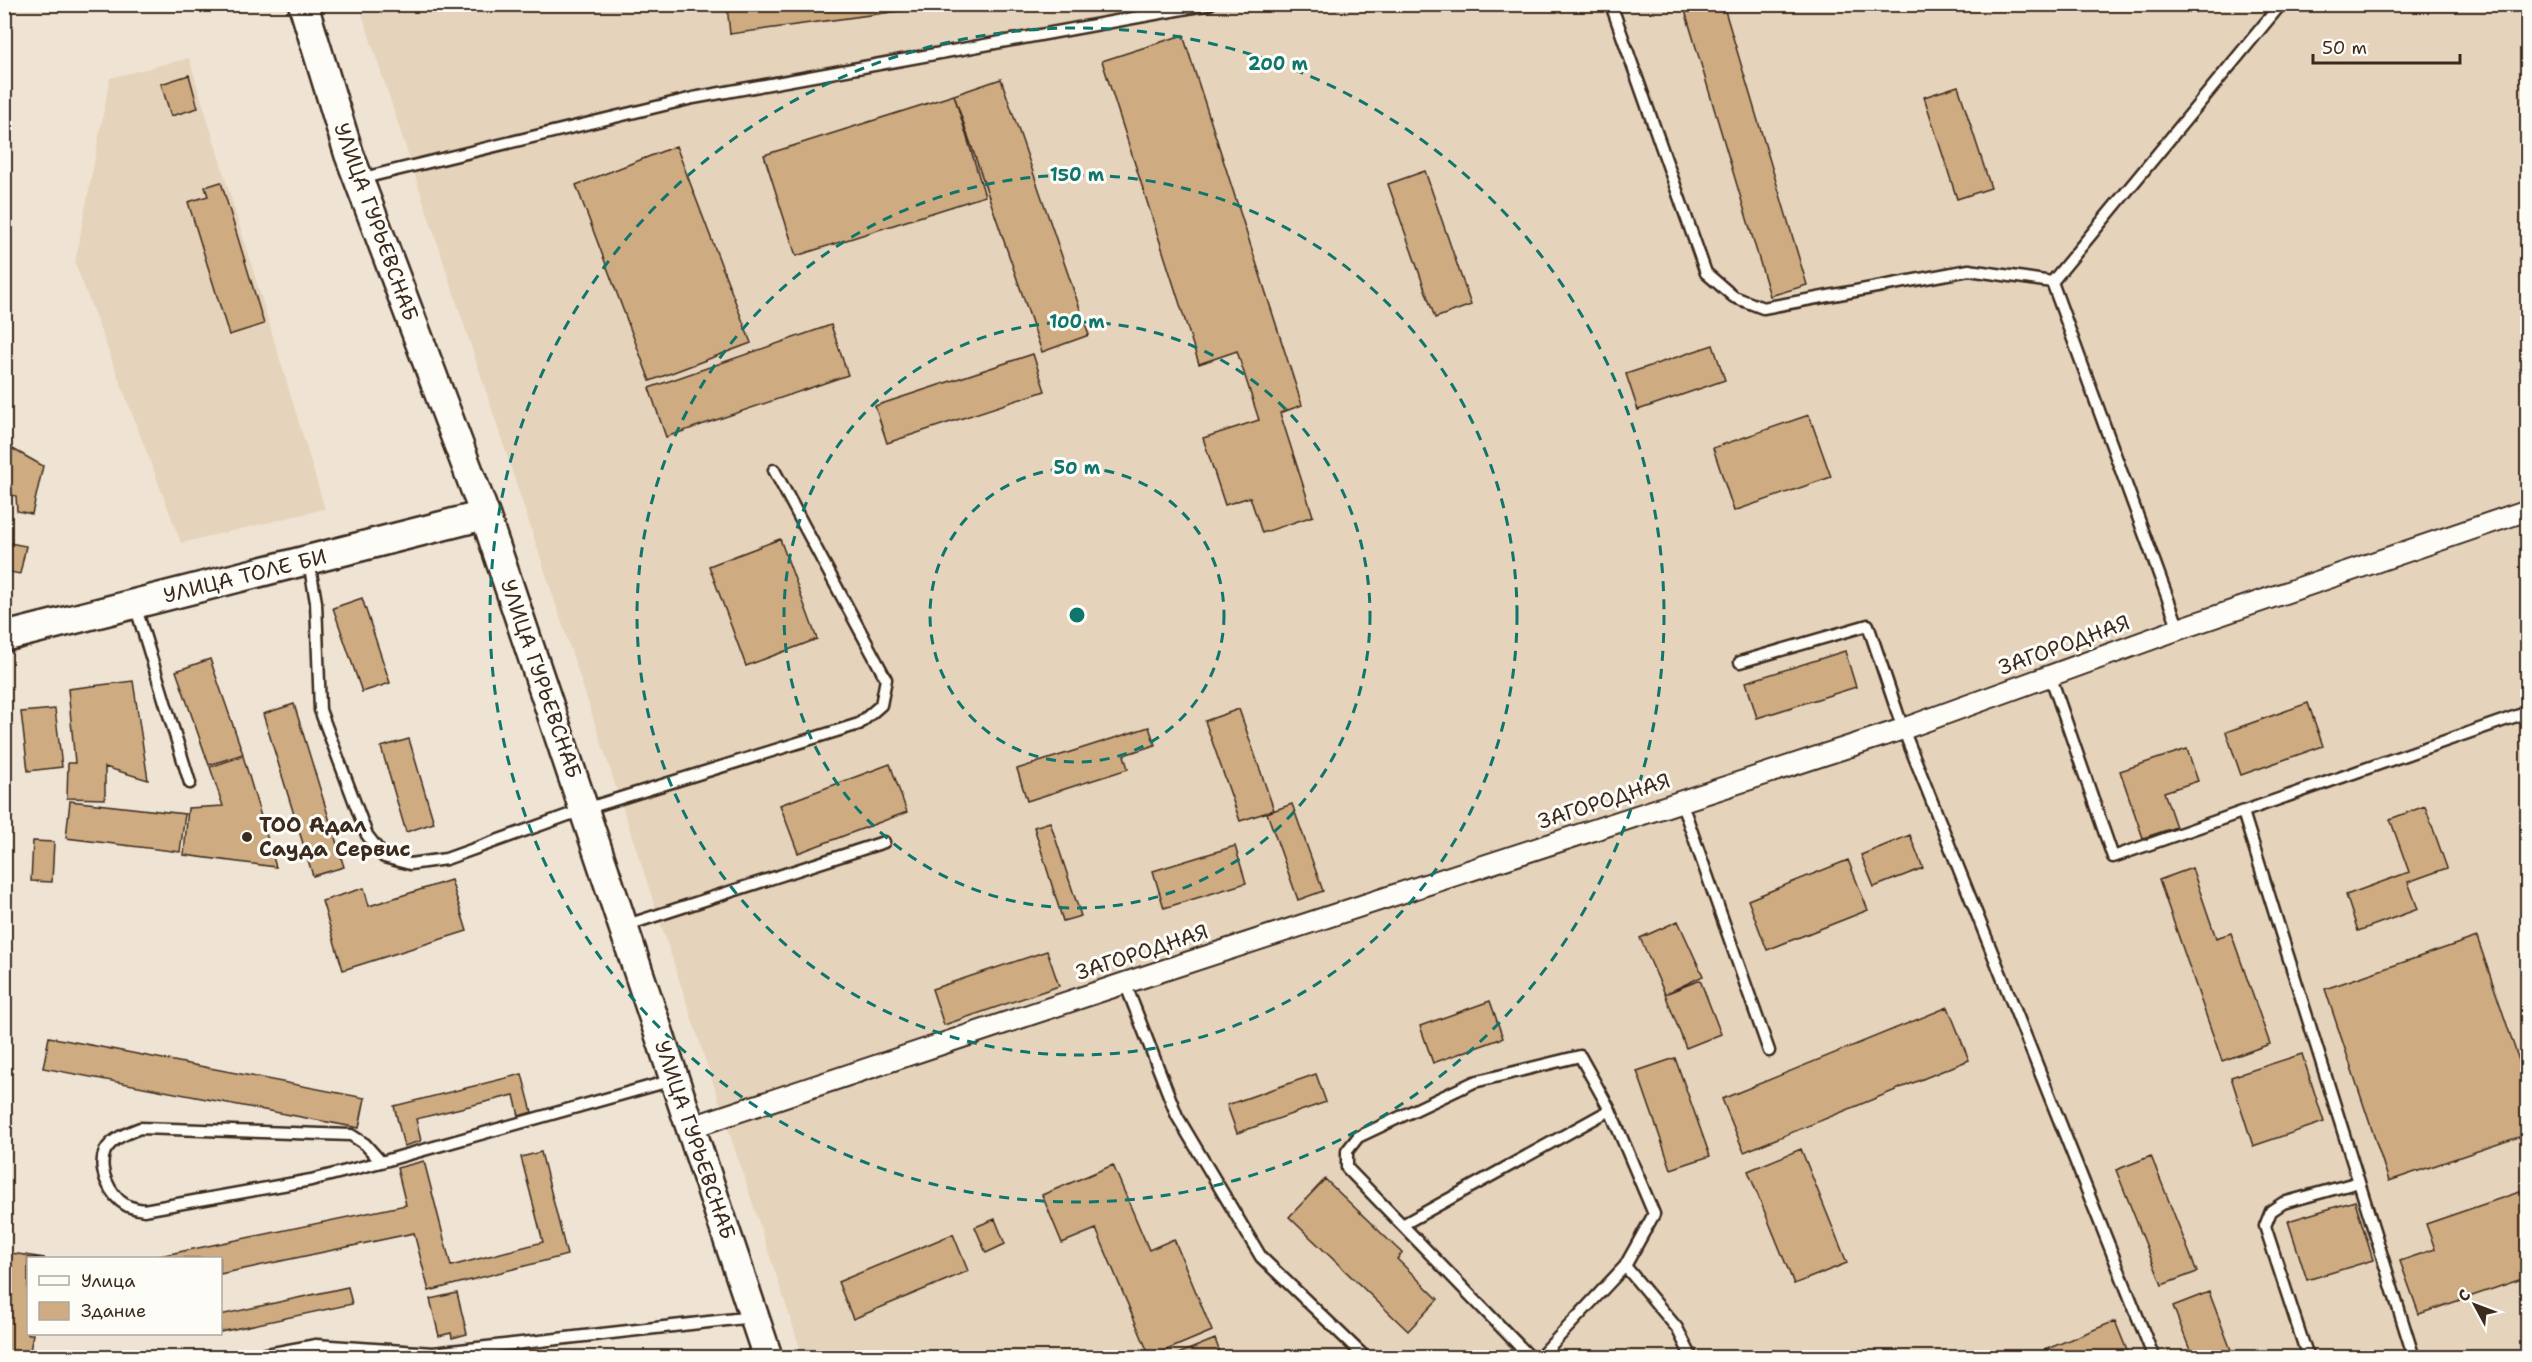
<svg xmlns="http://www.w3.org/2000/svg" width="2532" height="1362" viewBox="0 0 2532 1362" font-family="'Shantell Sans',sans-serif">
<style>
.built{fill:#e5d3bb}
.building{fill:#ceab81;stroke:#3b2a1e;stroke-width:1.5}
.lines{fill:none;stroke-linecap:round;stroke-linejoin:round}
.lane-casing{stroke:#3b2a1e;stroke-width:15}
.street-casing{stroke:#3b2a1e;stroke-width:24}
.secondary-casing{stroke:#3b2a1e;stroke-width:33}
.lane{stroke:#fdfcf7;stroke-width:10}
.street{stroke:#fdfcf7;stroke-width:20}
.secondary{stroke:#fdfcf7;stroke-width:28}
.ring{fill:none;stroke:#0f766e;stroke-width:3;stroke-dasharray:10 8}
.poi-dot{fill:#3b2a1e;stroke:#fdfcf7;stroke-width:2}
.labels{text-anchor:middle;stroke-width:6;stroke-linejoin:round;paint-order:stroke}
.street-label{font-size:21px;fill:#3b2a1e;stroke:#fdfcf7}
.poi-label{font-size:21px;font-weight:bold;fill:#3b2a1e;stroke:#fdfcf7;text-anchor:start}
.centre{fill:#0f766e;stroke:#fdfcf7;stroke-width:3}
.ring-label{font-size:18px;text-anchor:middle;font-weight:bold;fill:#0f766e;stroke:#fdfcf7;stroke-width:6;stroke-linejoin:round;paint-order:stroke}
</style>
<rect width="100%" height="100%" fill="#efe4d4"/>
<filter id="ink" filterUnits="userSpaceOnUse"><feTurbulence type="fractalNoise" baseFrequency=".0167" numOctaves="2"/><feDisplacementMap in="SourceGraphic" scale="12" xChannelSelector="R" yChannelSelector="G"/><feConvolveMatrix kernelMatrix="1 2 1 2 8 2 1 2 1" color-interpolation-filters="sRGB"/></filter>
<g filter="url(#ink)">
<!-- built -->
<path class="built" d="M359 5H2527V1357H803Z
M189 58 325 509 181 543 75 263 110 78Z"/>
<!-- building -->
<path class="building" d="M741 4H898L899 11 730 34 727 6Z
M1683 4H1723L1807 285 1770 296Z
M1183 35 1302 405 1280 413 1313 516 1262 533 1250 497 1225 505 1203 438 1259 420 1237 351 1199 364 1102 61Z
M189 75 198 108 171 116 161 84Z
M1001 79 1089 335 1042 352 954 95Z
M1958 86 1991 188 1957 199 1924 97Z
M954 95 985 196 796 256 764 155Z
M676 146 751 343 650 381 576 185Z
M1425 171 1471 305 1435 318 1388 184Z
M221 182 264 324 229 335 188 202 208 196 205 187Z
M831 325 848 375 666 437 649 388Z
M1713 345 1725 380 1638 410 1626 374Z
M1033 354 1045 391 887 443 875 406Z
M1809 415 1831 477 1734 511 1713 448Z
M4 444 43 466 32 514 17 511 16 496 4 493Z
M780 539 817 639 746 666 709 566Z
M4 542 26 546 20 574 4 571Z
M362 598 390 683 362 692 333 608Z
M1845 651 1856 687 1757 718 1746 682Z
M210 659 243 754 209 765 176 671Z
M133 681 148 780 105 767V799L67 798 68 763H75L68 689Z
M2308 703 2323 746 2241 775 2226 732Z
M294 704 344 867 313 876 263 714Z
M55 709 62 767 28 771 21 712Z
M1239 709 1274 810 1240 821 1205 721Z
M1149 727 1155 745 1124 755 1128 769 1027 801 1017 769Z
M409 739 434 823 406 832 381 747Z
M2187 749 2198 781 2164 792 2176 827 2143 838 2120 771Z
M243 756 276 867 184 855 188 808 223 806 210 767Z
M890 764 907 812 798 853 780 805Z
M70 801 185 814 180 852 66 838Z
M1292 804 1323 891 1298 900 1267 813Z
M2425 806 2447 868 2408 882 2418 909 2358 931 2346 895 2409 872 2390 819Z
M1050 822 1081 916 1063 921 1034 827Z
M1910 835 1923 868 1874 887 1861 855Z
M33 841 54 842 52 882 31 881Z
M1235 846 1246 883 1164 908 1153 871Z
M1848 860 1868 910 1767 950 1748 900Z
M2192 868 2216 938 2231 933 2270 1044 2222 1061 2159 880Z
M451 880 467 931 343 970 322 901 364 888 369 906Z
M1678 921 1703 976 1665 994 1640 938Z
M2477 937 2528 1087V1134L2389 1181 2325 989Z
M1047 951 1059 986 944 1025 932 989Z
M1700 980 1721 1034 1686 1048 1665 994Z
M1490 1001 1503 1038 1433 1063 1420 1026Z
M1948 1007 1969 1060 1744 1152 1722 1099Z
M49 1037 365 1098 359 1128 43 1068Z
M2302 1054 2324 1122 2253 1146 2231 1077Z
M1675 1058 1710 1156 1671 1169 1637 1071Z
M522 1074 532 1112 519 1116 514 1095 416 1119 421 1141 404 1146 394 1106Z
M1316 1074 1326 1102 1237 1133 1227 1105Z
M1801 1149 1847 1263 1794 1284 1748 1171Z
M541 1152 567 1255 429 1291 414 1233 220 1274V1258H150L406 1205 397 1168 424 1161 451 1266 543 1242 521 1157Z
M2151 1156 2197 1272 2162 1285 2116 1170Z
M1113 1165 1149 1250 1174 1239 1212 1331 1150 1357 1096 1229 1062 1243 1042 1195Z
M1325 1179 1402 1253 1397 1259 1438 1299 1408 1331 1289 1217Z
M2528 1189V1277L2419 1314 2400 1261 2435 1249 2426 1224Z
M2355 1201 2373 1260 2307 1280 2288 1221Z
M995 1219 1005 1244 986 1253 975 1227Z
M953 1234 968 1271 853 1319 838 1282Z
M4 1252 45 1258H28V1334H33L29 1357 4 1353Z
M348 1287 352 1304 220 1332V1315Z
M2209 1292 2234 1358H2193L2173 1306Z
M457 1293 467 1334 452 1338 451 1333 439 1336 430 1299Z
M2115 1321 2130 1358H2025Z
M1215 1339 1222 1358H1168Z"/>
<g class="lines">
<defs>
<path id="lane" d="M1607 4 1613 10 1706 273 1734 297 1763 308 1969 270 2052 282 2179 629
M2524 4 2528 14
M359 179 693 98 1210 4
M2052 282 2281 4
M309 562 316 602 320 710 367 835 384 857 410 864 446 859 585 809 859 724 881 705 886 679 774 470
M135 605 190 783
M1740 662 1868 625 1903 729 2154 1358
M2050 675 2113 857 2528 712
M1681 801 1769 1051
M2243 812 2414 1358
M624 926 884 842
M1125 983 1177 1116 1261 1257 1366 1358
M381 1162 311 1180 144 1210C139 1209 131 1208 126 1205 110 1196 97 1169 105 1151 112 1138 128 1133 140 1128L351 1135 365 1144 381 1162 673 1080
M1404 1224 1610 1110
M1625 1266 1677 1328 1692 1358
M245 1358 316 1345 433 1353 753 1317
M745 1358 765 1349
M1531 1358 1347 1168V1151L1358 1137 1474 1082 1580 1056 1610 1110 1654 1214 1625 1266 1539 1358
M2308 1358 2265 1226 2271 1211 2283 1203 2359 1182"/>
<path id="street" d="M692 1127 1125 983 1903 729 2179 629 2528 510"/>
<path id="secondary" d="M303 4 349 154 485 515 768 1358
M4 637 485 515"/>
</defs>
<!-- lane casing -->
<use href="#lane" class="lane-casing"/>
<!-- street casing -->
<use href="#street" class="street-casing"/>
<!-- secondary casing -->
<use href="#secondary" class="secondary-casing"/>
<!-- lane -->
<use href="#lane" class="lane"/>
<!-- street -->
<use href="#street" class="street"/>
<!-- secondary -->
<use href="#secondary" class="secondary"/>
</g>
</g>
<!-- distance rings -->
<g class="ring">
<circle cx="1077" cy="615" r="147"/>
<circle cx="1077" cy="615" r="293"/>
<circle cx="1077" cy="615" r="440"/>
<circle cx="1077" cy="615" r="587"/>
</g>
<!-- markers -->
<circle class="poi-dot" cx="247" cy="837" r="6"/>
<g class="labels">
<!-- street labels -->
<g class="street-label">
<text transform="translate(376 222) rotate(70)" y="7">УЛИЦА ГУРЬЕВСНАБ</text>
<text transform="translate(245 576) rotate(-14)" y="7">УЛИЦА ТОЛЕ БИ</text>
<text transform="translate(2064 645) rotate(-20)" y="7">ЗАГОРОДНАЯ</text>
<text transform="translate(541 679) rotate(71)" y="7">УЛИЦА ГУРЬЕВСНАБ</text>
<text transform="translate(1604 801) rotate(-18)" y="7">ЗАГОРОДНАЯ</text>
<text transform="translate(1142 952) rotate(-18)" y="7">ЗАГОРОДНАЯ</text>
<text transform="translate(695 1140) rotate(71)" y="7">УЛИЦА ГУРЬЕВСНАБ</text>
</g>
<!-- poi labels -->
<g class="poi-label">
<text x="259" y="832">ТОО Адал<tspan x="259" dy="24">Сауда Сервис</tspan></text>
</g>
</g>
<circle cx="1077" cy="615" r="9" class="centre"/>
<g class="ring-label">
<text x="1278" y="70">200 m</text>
<text x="1077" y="181">150 m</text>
<text x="1077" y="328">100 m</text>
<text x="1077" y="474">50 m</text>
</g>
<!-- margin -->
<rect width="2532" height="1362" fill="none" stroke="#fdfcf7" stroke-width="24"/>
<rect x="12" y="12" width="2508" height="1338" fill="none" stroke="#3b2a1e" stroke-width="2" filter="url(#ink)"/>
<!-- legend -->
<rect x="27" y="1257" width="195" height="78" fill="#fdfcf7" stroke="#afa8a0" stroke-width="1.5"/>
<rect x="39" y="1276" width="30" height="9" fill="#fdfcf7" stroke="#afa8a0" stroke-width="1.5"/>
<text x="81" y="1287" font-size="18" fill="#3b2a1e">Улица</text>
<rect x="39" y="1302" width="30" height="18" fill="#ceab81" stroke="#afa8a0" stroke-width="1.5"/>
<text x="81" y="1317" font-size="18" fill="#3b2a1e">Здание</text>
<!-- north arrow -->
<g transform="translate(2475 1305) rotate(311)" stroke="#fdfcf7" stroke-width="4.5" paint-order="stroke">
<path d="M0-4.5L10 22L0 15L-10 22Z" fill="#3b2a1e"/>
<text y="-9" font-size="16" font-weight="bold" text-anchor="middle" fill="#3b2a1e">С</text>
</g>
<!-- scale -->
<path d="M2313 54v9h147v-9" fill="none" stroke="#3b2a1e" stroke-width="3"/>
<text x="2322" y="54" font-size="18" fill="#3b2a1e" stroke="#fdfcf7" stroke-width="4.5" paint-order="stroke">50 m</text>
</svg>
